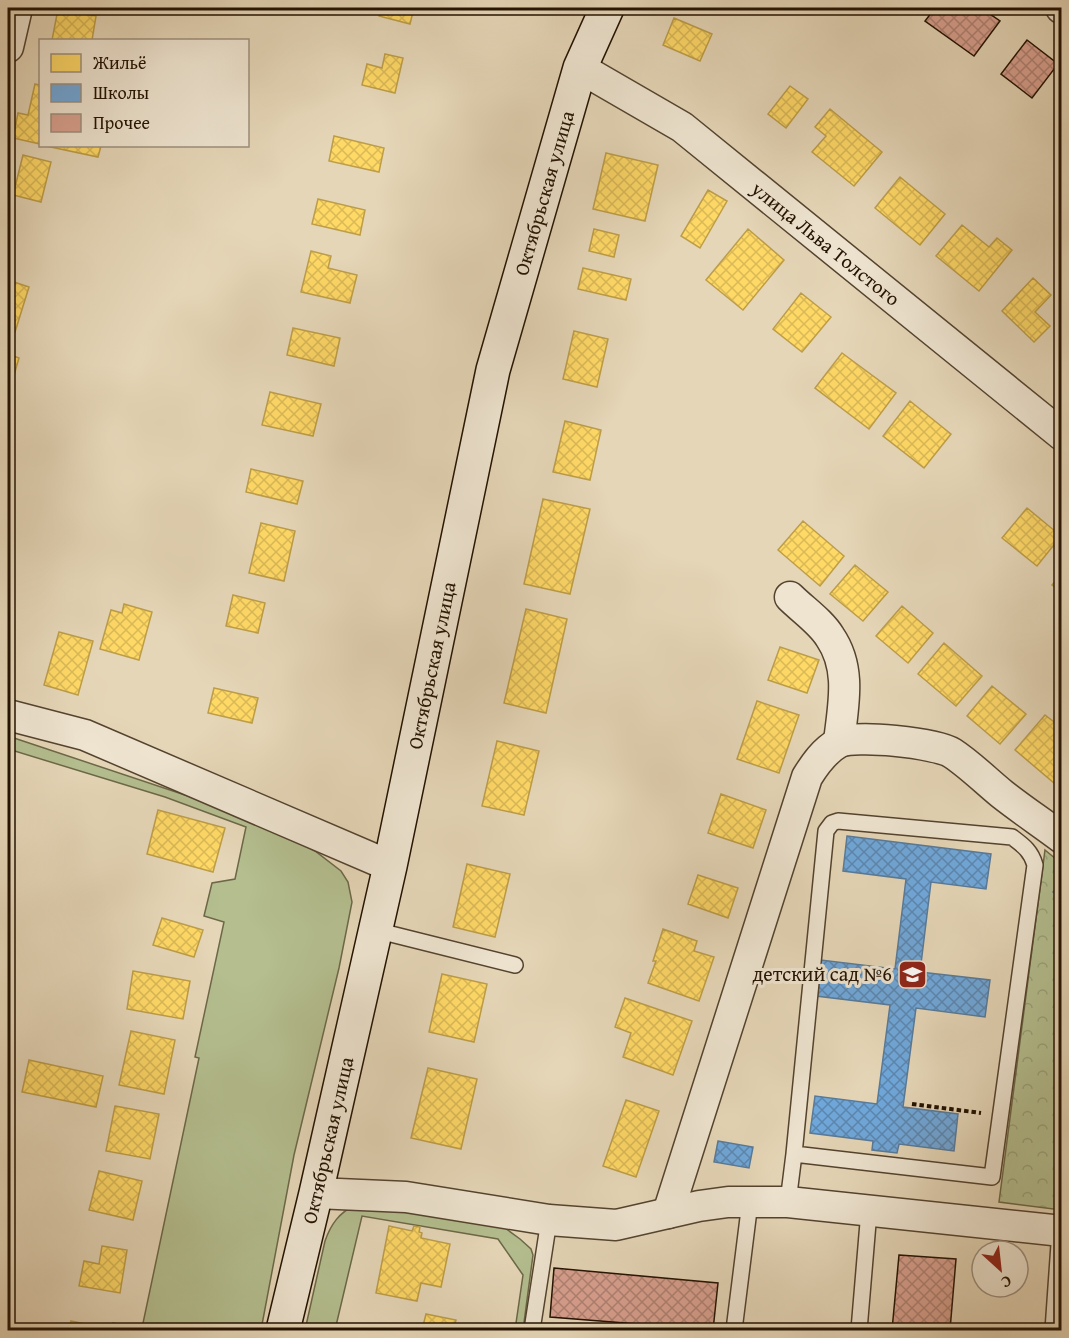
<svg xmlns="http://www.w3.org/2000/svg" width="1069" height="1338" viewBox="0 0 1069 1338" font-family="'Gentium Book Plus',serif">
<style>
.grass{fill:#b4be8f;stroke:#6c6848;stroke-width:1.5}
.forest{fill:url(#forest-crowns);stroke:#6c6848;stroke-width:1.5}
.homes{fill:url(#homes-cross-hatch);stroke:#bd9d48;stroke-width:1.5}
.schools{fill:url(#schools-cross-hatch);stroke:#587b9b;stroke-width:1.5}
.building{fill:url(#building-cross-hatch);stroke:#231202;stroke-width:1.5}
.lines{fill:none;stroke-linecap:round;stroke-linejoin:round}
.lane-casing{stroke:#54432f;stroke-width:18}
.street-casing{stroke:#54432f;stroke-width:33}
.secondary-casing{stroke:#231202;stroke-width:36}
.path{stroke:#231202;stroke-width:4;stroke-dasharray:4.5 3;stroke-linecap:butt}
.lane{stroke:#eee4d0;stroke-width:15}
.street{stroke:#eee4d0;stroke-width:30}
.secondary{stroke:#eee4d0;stroke-width:33}
.labels{text-anchor:middle;stroke-width:6;stroke-linejoin:round;paint-order:stroke}
.street-label{font-size:20px;fill:#231202;stroke:#eee4d0}
.poi-label{font-size:20px;fill:#231202;stroke:#eee4d0;text-anchor:end}
</style>
<defs>
<pattern id="forest-crowns" width="20" height="18" patternUnits="userSpaceOnUse" patternTransform="scale(1.5)"><rect width="20" height="18" fill="#b4be8f"/><path d="M2 6a3 3 0 1 1 6 0M12 15a3 3 0 1 1 6 0" fill="none" stroke="#9aa27a"/></pattern>
<pattern id="homes-cross-hatch" width="8" height="8" patternUnits="userSpaceOnUse" patternTransform="scale(1.5)"><rect width="8" height="8" fill="#ffd966"/><path d="M0 0l8 8M0 8l8-8" fill="none" stroke="#dab957"/></pattern>
<pattern id="schools-cross-hatch" width="8" height="8" patternUnits="userSpaceOnUse" patternTransform="scale(1.5)"><rect width="8" height="8" fill="#6fa8dc"/><path d="M0 0l8 8M0 8l8-8" fill="none" stroke="#5b87b0"/></pattern>
<pattern id="building-cross-hatch" width="8" height="8" patternUnits="userSpaceOnUse" patternTransform="scale(1.5)"><rect width="8" height="8" fill="#d8a08f"/><path d="M0 0l8 8M0 8l8-8" fill="none" stroke="#af8173"/></pattern>
</defs>
<rect width="100%" height="100%" fill="#e5d6b7"/>
<filter id="stains"><feTurbulence type="fractalNoise" baseFrequency=".00333" numOctaves="4"/><feColorMatrix values="0 0 0 0 .2 0 0 0 0 .09 0 0 0 0 .02 0 0 0 .5 -.17"/></filter>
<radialGradient id="worn" r=".72"><stop offset=".6" stop-color="#630" stop-opacity="0"/><stop offset="1" stop-color="#630" stop-opacity=".3"/></radialGradient>
<!-- grass -->
<path class="grass" d="M8 736 254 818 315 851 341 871 348 882 352 902 339 968 294 1155 261 1330H112L113 1323 142 1328 199 1058 195 1057 224 922 204 916 212 883 235 879 246 827 165 797 8 749Z
M355 1205 494 1220 520 1239 531 1249 533 1255 523 1330H515L523 1275 498 1239 362 1216 335 1330H305L325 1241C331 1224 339 1213 355 1205Z"/>
<!-- forest -->
<path class="forest" d="M1045 850 1062 864 1061 1210 999 1202Z"/>
<!-- homes -->
<path class="homes" d="M381 8H414L410 24 379 16Z
M58 9 96 16 92 40H52Z
M674 18 712 34 700 61 663 45Z
M385 54 403 58 395 93 362 85 367 64 382 68Z
M35 84 40 85V144L13 138 18 113 28 115Z
M790 86 808 99 786 128 768 114Z
M830 109 882 152 854 186 812 152 826 136 815 127Z
M334 136 384 148 379 172 329 161Z
M46 146H101L98 157Z
M606 153 658 165 645 221 593 209Z
M23 155 51 162 41 202 13 195Z
M900 177 945 214 920 245 875 208Z
M708 190 727 201 700 248 681 236Z
M318 199 365 210 360 235 312 224Z
M962 225 989 247 997 238 1012 250 979 291 936 256Z
M594 229 619 235 614 257 589 251Z
M748 229 784 260 743 310 706 280Z
M311 251 331 256 328 268 357 275 350 303 301 292Z
M583 268 631 279 626 300 578 289Z
M1033 278 1051 295 1035 312 1050 326 1034 342 1002 311Z
M8 280 29 287 15 332 8 330Z
M801 293 831 317 802 352 773 329Z
M293 328 340 338 334 366 287 355Z
M574 331 608 339 597 387 563 379Z
M842 353 896 393 869 429 815 388Z
M8 354 19 358 8 396Z
M270 392 321 404 313 436 262 425Z
M910 401 951 434 924 468 883 436Z
M565 421 601 430 590 480 553 472Z
M251 469 303 481 297 504 246 492Z
M543 499 590 509 570 594 524 584Z
M1027 508 1061 536 1037 566 1002 538Z
M803 521 844 556 820 586 778 550Z
M261 523 295 531 284 581 249 573Z
M855 565 888 592 863 621 830 594Z
M1062 574V593L1052 585Z
M233 595 265 603 258 633 226 626Z
M124 604 152 612 139 660 100 649 111 610 122 613Z
M902 606 933 633 908 663 876 636Z
M526 609 567 619 546 713 504 703Z
M59 632 93 641 78 695 44 685Z
M944 643 982 676 956 706 918 674Z
M780 647 819 660 807 693 768 680Z
M992 686 1026 714 1000 744 967 716Z
M214 688 258 698 252 723 208 713Z
M757 701 799 715 779 773 737 759Z
M1045 715 1062 728V775L1054 783 1015 750Z
M497 741 539 751 524 815 482 806Z
M721 794 766 810 753 848 708 833Z
M158 810 225 828 213 872 147 854Z
M467 864 510 874 495 937 453 927Z
M698 875 738 888 728 918 688 904Z
M162 918 203 930 194 957 153 945Z
M663 929 697 941 694 951 714 957 699 1001 648 983 656 961H653Z
M133 971 190 981 183 1019 127 1009Z
M442 974 487 984 474 1042 429 1032Z
M625 998 692 1021 673 1075 623 1057 631 1033 615 1027Z
M131 1031 175 1040 164 1094 119 1085Z
M29 1060 103 1076 96 1107 22 1092Z
M428 1068 477 1079 461 1149 411 1138Z
M626 1100 659 1111 636 1177 603 1166Z
M115 1106 159 1114 150 1159 106 1151Z
M99 1171 142 1181 133 1220 89 1210Z
M389 1226 412 1231 414 1226 420 1227 419 1232 422 1233 421 1238 450 1244 441 1287 421 1283 417 1301 376 1293Z
M102 1246 127 1250 120 1293 79 1286 84 1261 99 1264Z
M426 1314 456 1320 453 1330H422Z
M71 1321 110 1329V1330H69Z"/>
<!-- schools -->
<path class="schools" d="M847 836 991 854 986 889 931 882 920 972 990 980 985 1017 916 1008 903 1107 958 1114 954 1151 899 1144 897 1153 872 1150 873 1141 810 1133 815 1096 877 1104 890 1005 816 996 821 960 895 969 906 879 843 871Z
M1062 883V899L1053 892Z
M718 1141 753 1147 749 1168 714 1162Z"/>
<!-- building -->
<path class="building" d="M935 8H981L1000 21 974 56 925 21Z
M1027 40 1058 64 1032 98 1001 74Z
M899 1255 956 1259 950 1330H892Z
M554 1268 718 1283 713 1330 550 1317Z"/>
<g class="lines">
<defs>
<path id="lane" d="M375 930 515 965
M788 1202 794 1154 992 1177 1035 865C1031 851 1024 846 1012 837L838 821 832 823 826 831 794 1154
M532 1330 549 1220
M734 1330 750 1202
M859 1330 869 1211
M1053 1330 1060 1230"/>
<g id="street">
<path d="M1061 8H1062"/>
<path d="M8 47 17 8"/>
<path id="s1" d="M580 68 682 127 1062 435"/>
<path d="M790 597C803 610 821 622 830 637 852 669 843 706 839 742"/>
<path d="M8 715 85 735 390 866"/>
<path d="M316 1193 406 1197 549 1220 616 1225 699 1206 728 1202H788L1062 1231"/>
<path d="M668 1213 807 777C815 764 824 751 838 743 854 734 936 743 952 753 969 764 985 780 1002 794 1021 809 1042 823 1062 838"/>
</g>
<g id="secondary">
<path id="s2" d="M283 1330 316 1193 390 866 493 370 580 68 607 8"/>
</g>
</defs>
<!-- lane casing -->
<use href="#lane" class="lane-casing"/>
<!-- street casing -->
<use href="#street" class="street-casing"/>
<!-- secondary casing -->
<use href="#secondary" class="secondary-casing"/>
<!-- path -->
<path class="path" d="M912 1104 981 1113"/>
<!-- lane -->
<use href="#lane" class="lane"/>
<!-- street -->
<use href="#street" class="street"/>
<!-- secondary -->
<use href="#secondary" class="secondary"/>
</g>
<!-- icons -->
<defs>
<symbol id="school-square" viewBox="-11 -11 22 22"><rect x="-9" y="-9" width="18" height="18" rx="4" fill="#8f2418" stroke="#eee4d0"/><path d="M0-5L7-2L0 1L-7-2ZM-4 1L0 2.5L4 1V4Q0 6-4 4Z" fill="#fff"/></symbol>
</defs>
<g fill-rule="evenodd">
<use href="#school-square" x="896" y="958" width="33" height="33"/>
</g>
<g class="labels">
<!-- street labels -->
<g class="street-label">
<text dy="7" stroke="none"><textPath href="#s2" startOffset="1167">Октябрьская улица</textPath></text>
<text dy="7" stroke="none"><textPath href="#s1" startOffset="303">улица Льва Толстого</textPath></text>
<text dy="7" stroke="none"><textPath href="#s2" startOffset="681">Октябрьская улица</textPath></text>
<text dy="7" stroke="none"><textPath href="#s2" startOffset="195">Октябрьская улица</textPath></text>
</g>
<!-- poi labels -->
<g class="poi-label">
<text x="892" y="981">детский сад №6</text>
</g>
</g>
<!-- margin -->
<rect width="1069" height="1338" fill="none" stroke="#e5d6b7" stroke-width="30"/>
<rect x="9" y="9" width="1051" height="1320" fill="none" stroke="#231202" stroke-width="3"/>
<rect x="15" y="15" width="1039" height="1308" fill="none" stroke="#231202" stroke-width="1.5"/>
<!-- legend -->
<rect x="39" y="39" width="210" height="108" fill="#eee4d0" stroke="#9d907e" stroke-width="1.5"/>
<rect x="51" y="54" width="30" height="18" fill="#ffd966" stroke="#9d907e" stroke-width="1.5"/>
<text x="93" y="69" font-size="18" fill="#231202">Жильё</text>
<rect x="51" y="84" width="30" height="18" fill="#6fa8dc" stroke="#9d907e" stroke-width="1.5"/>
<text x="93" y="99" font-size="18" fill="#231202">Школы</text>
<rect x="51" y="114" width="30" height="18" fill="#d8a08f" stroke="#9d907e" stroke-width="1.5"/>
<text x="93" y="129" font-size="18" fill="#231202">Прочее</text>
<!-- north arrow -->
<g transform="translate(1000 1269) rotate(153)"><circle r="28" fill="#eee4d0" stroke="#9d907e" stroke-width="1.5"/>
<path d="M0-4.5L10 22L0 15L-10 22Z" fill="#8f2418"/>
<text y="-9" font-size="16" font-weight="bold" text-anchor="middle" fill="#231202">С</text>
</g>
<rect width="100%" height="100%" filter="url(#stains)"/>
<rect width="100%" height="100%" fill="url(#worn)"/>
</svg>
